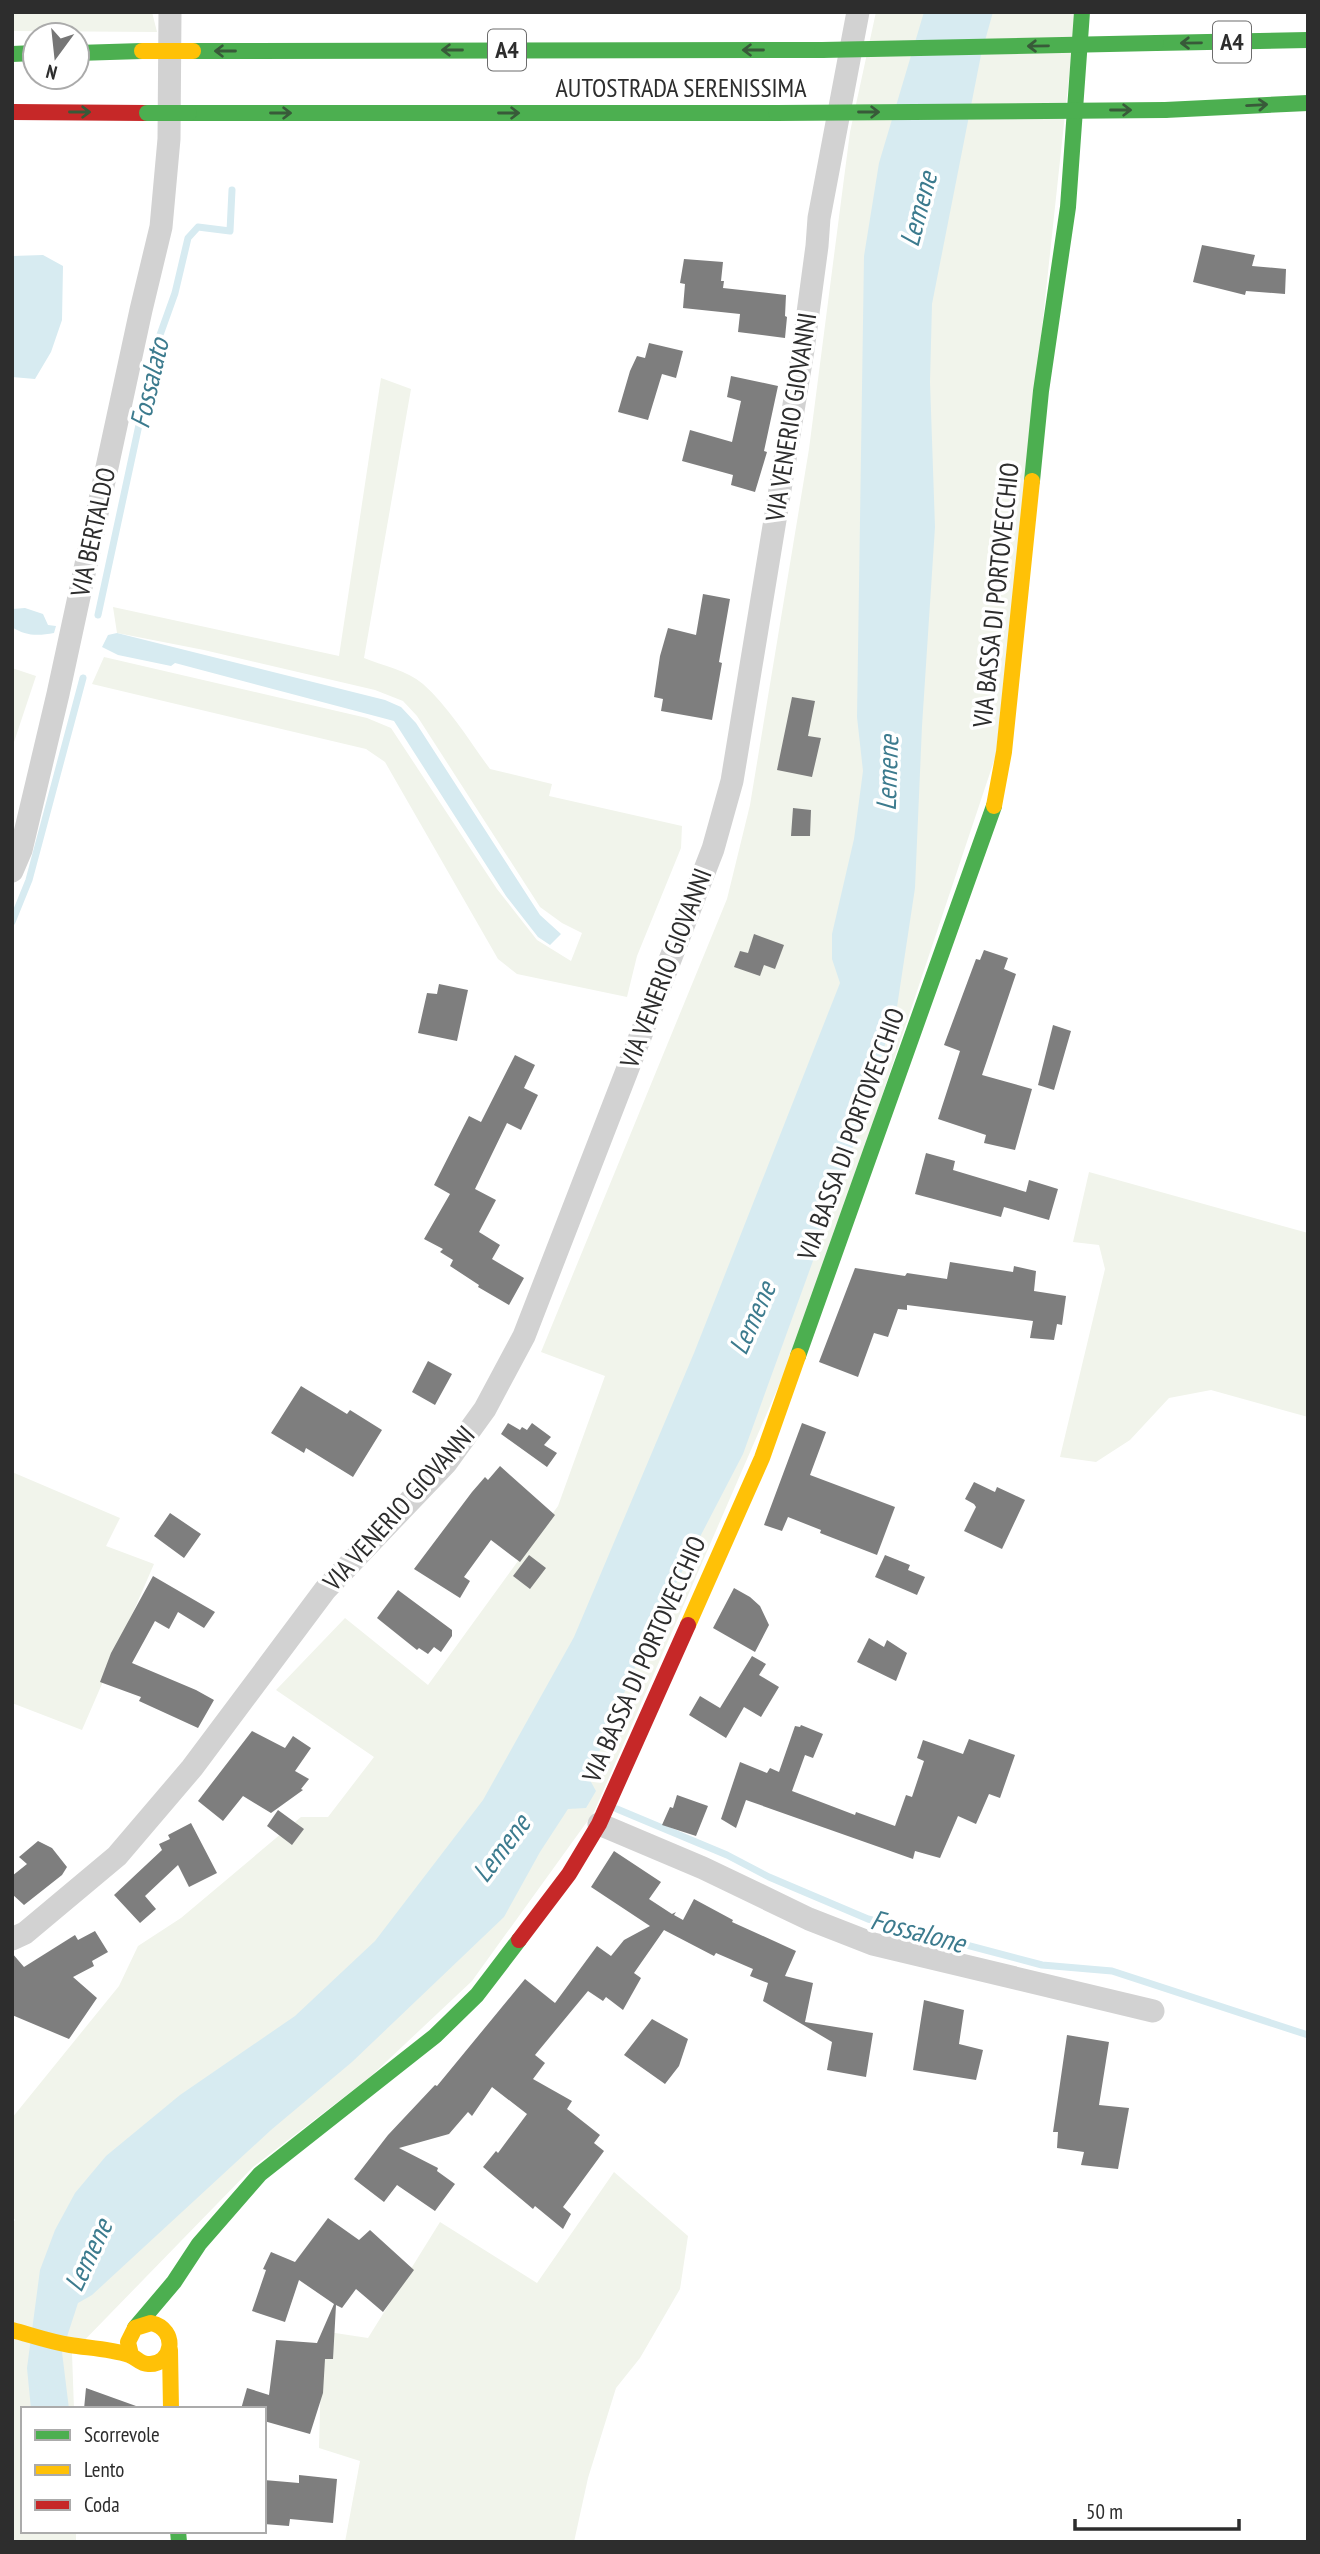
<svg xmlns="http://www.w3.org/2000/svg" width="1320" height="2554" viewBox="0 0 1320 2554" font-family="'PT Sans Narrow',sans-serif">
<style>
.green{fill:#f1f4eb}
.water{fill:#d7ebf1}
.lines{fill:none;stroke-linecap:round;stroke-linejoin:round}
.stream{stroke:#d7ebf1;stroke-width:7}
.building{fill:#7e7e7e}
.street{stroke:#d2d2d2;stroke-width:23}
.fast{stroke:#4caf50;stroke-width:16}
.slow{stroke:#ffc107;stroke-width:16}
.jam{stroke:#c62828;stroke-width:16}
.fast-bridge{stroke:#4caf50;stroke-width:16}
.slow-bridge{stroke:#ffc107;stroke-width:16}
.oneway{stroke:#385a39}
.labels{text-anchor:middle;stroke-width:7;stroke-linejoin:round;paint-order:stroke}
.shield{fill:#fff;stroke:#6c6c6c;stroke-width:2}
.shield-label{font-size:24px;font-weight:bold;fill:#2d2d2d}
.street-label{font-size:26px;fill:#2d2d2d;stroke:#fff}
.water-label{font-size:28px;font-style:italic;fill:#3c7b8e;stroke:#fff}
</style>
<rect width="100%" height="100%" fill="#fff"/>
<!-- green -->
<path class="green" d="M12 12H152L157 32 12 31Z
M876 12H1076L996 755 806 1323 594 1812 472 1981 370 2077 253 2167 72 2353 74 2409H23V2531H76V2542H12V2224L15 2220 12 2215V2118L119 1986 138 1946 181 1918 301 1817H328L374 1757 276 1690 345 1618 428 1685 558 1506 605 1376 541 1352 727 899 750 805 809 449 850 132Z
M381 378 411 389 364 658C383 666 407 670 423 684 449 707 470 742 490 769L552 784 549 796 682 826 681 848 637 956 627 997 517 974 498 959 385 762 366 749 92 684 104 657 367 718 391 728 497 889 537 940 571 961 582 933 562 923 540 907 417 716 403 701 375 690 204 650 117 633 113 607 339 656Z
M12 668 36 676 12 748Z
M1089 1172 1308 1233V1417L1211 1390 1169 1398 1130 1440 1096 1462 1060 1457 1105 1269 1099 1245 1073 1242Z
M12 1472 120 1518 106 1546 154 1564 82 1730 12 1703Z
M614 2172 688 2236 680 2289 640 2358 616 2388 588 2478 574 2542H345L360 2461 319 2448 322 2331 368 2338 440 2222 537 2283Z"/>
<!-- water -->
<path class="water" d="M924 12H993L981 55 932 304 930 382 935 527 922 726 915 888 897 1007 843 1178 743 1454 647 1639 591 1771V1782L596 1791 586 1808 568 1809 540 1852 504 1917 352 2062 271 2130 92 2295 78 2303 62 2352 69 2409H31L27 2368 40 2270 55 2230 75 2193 106 2156 180 2095 295 2016 375 1941 483 1800 574 1637 694 1353 840 983 832 959V934L854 839 863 771 857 717 864 256 879 163Z
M43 255 63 266 62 320 51 352 35 379 12 377V256Z
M25 608 43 614 48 625 56 626 54 633C38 636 25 636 12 627V609Z
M117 633 385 700 401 707 416 723 540 915 561 934 550 945 538 937 506 896 394 721 175 663 171 666 118 655 102 647 108 635Z"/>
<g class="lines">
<!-- stream -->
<path class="stream" d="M98 615 156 346 175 293 188 238 198 227 230 231 232 190
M12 922 29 880 83 678
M617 1809 727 1855 769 1877 868 1919 1042 1965 1112 1971 1308 2035"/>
</g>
<!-- building -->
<path class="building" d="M1202 245 1255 255 1252 266 1286 269 1285 294 1246 291 1245 295 1193 282Z
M684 259 723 262 721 281H724L723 288 786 295 785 316 787 317 785 338 738 332 740 314 683 308 685 284 680 283Z
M649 343 683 351 676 378 662 374 648 420 618 412 630 371 637 356 645 358Z
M731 376 778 386 764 451 767 452 755 492 731 485 733 475 682 461 690 430 732 442 741 401 727 397Z
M703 594 730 599 719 662 722 663 712 720 661 711 663 699 654 697 660 656 668 628 696 635Z
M792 697 815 701 808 736 821 738 812 777 777 770Z
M793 808 811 810 810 836H791Z
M754 934 784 945 775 969 764 965 760 976 734 967 740 951 748 953Z
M984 950 1008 958 1004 969 1016 974 982 1075 1032 1089 1015 1150 984 1143 986 1135 938 1119 960 1051 944 1045 976 959 980 960Z
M439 984 468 990 457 1041 418 1033 427 993 437 994Z
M1053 1025 1071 1031 1054 1090 1038 1085Z
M515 1055 535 1065 524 1088 538 1095 521 1130 507 1123 475 1189 496 1200 479 1232 500 1245 492 1259 524 1278 509 1305 478 1287 479 1285 450 1266 453 1260 440 1252 443 1249 424 1239 450 1194 434 1185 469 1116 481 1122Z
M926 1153 955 1161 953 1170 1026 1192 1029 1180 1058 1189 1049 1220 1004 1207 1001 1217 915 1194Z
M950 1262 1013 1272 1014 1266 1036 1271 1034 1291 1066 1296 1062 1325 1057 1324 1054 1340 1030 1338 1033 1321 907 1305V1310L898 1309 888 1337 874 1333 858 1377 819 1362 855 1268 905 1276 907 1273 947 1279Z
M428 1361 452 1374 435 1405 412 1392Z
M301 1386 347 1414 350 1410 382 1430 353 1477 306 1448 304 1453 271 1433Z
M508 1423 520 1430 522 1427 527 1430 532 1423 551 1437 544 1445 557 1453 547 1467 501 1434Z
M802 1423 826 1432 810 1475 895 1507 877 1555 820 1533 821 1530 788 1517 782 1531 764 1525Z
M500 1466 555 1515 520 1562 491 1540 464 1577 470 1581 460 1598 414 1569 472 1492 485 1477 488 1480Z
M974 1482 995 1492 997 1487 1025 1500 1002 1549 964 1531 976 1507 974 1504 965 1499Z
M170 1513 201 1534 184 1558 154 1536Z
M529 1555 546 1568 530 1589 513 1576Z
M885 1555 910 1565 908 1570 925 1577 917 1595 875 1577Z
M153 1576 215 1612 204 1628 178 1612 169 1629 155 1621 132 1663 196 1690 214 1700 198 1728 139 1701 141 1697 100 1682 111 1653Z
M734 1588 750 1597 760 1606 769 1625 755 1652 713 1628Z
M398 1590 452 1630V1636L441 1652 434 1647 428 1654 419 1648 417 1650 377 1618Z
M869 1638 884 1647 887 1640 907 1653 896 1681 857 1662Z
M752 1656 766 1664 759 1675 779 1687 761 1717 744 1707 726 1738 689 1715 700 1696 720 1708Z
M801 1725 823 1734 813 1758 805 1755 792 1791 855 1815 856 1812 895 1826 906 1795 912 1797 924 1761 917 1758 923 1740 963 1754 969 1739 1015 1755 1000 1798 989 1794 976 1824 958 1816 940 1858 915 1851 913 1859 746 1800 736 1828 721 1819 740 1762 767 1773 770 1768 779 1772 795 1726 800 1727Z
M252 1731 285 1748 293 1736 311 1748 295 1771 309 1779 301 1789 303 1790 271 1813 243 1796 223 1821 198 1801Z
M677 1795 708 1806 696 1836 662 1825 670 1807 673 1808Z
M278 1810 304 1829 292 1845 267 1826Z
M191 1823 217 1873 189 1887 178 1865 145 1896 156 1909 140 1923 114 1895 162 1850 159 1844 170 1839 168 1835Z
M38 1841 52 1848 67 1867 62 1875 24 1905 12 1894V1876L27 1864 19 1857Z
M614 1851 661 1882 649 1899 672 1914 676 1912 674 1915 683 1920 694 1899 733 1920 732 1922 796 1951 785 1976 813 1983 805 2022 873 2033 866 2077 827 2070 832 2042 763 2001 768 1983 750 1976 753 1969 716 1953 714 1956 664 1930 634 1973 641 1978 623 2010 606 1997 603 2001 588 1991 535 2055 545 2063 533 2079 572 2101 567 2109 600 2135 594 2143 604 2151 563 2207 571 2214 563 2229 535 2206 533 2209 483 2167 496 2151 498 2153 527 2114 492 2087 472 2116 468 2112 449 2134 399 2148 438 2168 437 2171 455 2184 435 2211 397 2185 384 2202 354 2179 388 2135 435 2085 437 2086 525 1979 555 2003 597 1946 611 1956 624 1940 650 1926 591 1887Z
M95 1931 108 1952 92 1961 94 1966 73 1977 97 1998 69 2039 12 2015V1953L24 1967 75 1935 78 1940Z
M924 2000 964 2010 959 2044 983 2050 976 2080 913 2070Z
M652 2019 688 2039 679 2066 665 2084 624 2055Z
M1067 2035 1109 2042 1099 2105 1129 2108 1118 2169 1081 2165 1084 2152 1057 2148 1058 2132H1053Z
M328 2218 359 2240 370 2230 414 2270 383 2312 356 2289 342 2308 336 2305 333 2359H325L323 2393 310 2434 264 2421V2409H241L247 2388 269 2395 276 2340 317 2343 334 2304 299 2280 285 2322 252 2311 266 2270 263 2269 271 2252 295 2262Z
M86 2388 136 2406V2409H84Z
M299 2475 337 2479 333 2523 290 2519 289 2526 264 2524V2480L299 2483Z"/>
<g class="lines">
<!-- street -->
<path class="street" d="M12 871 21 850 58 694 141 310 161 227 169 139 170 12
M599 1824 703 1868 809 1919 873 1944 1153 2011
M12 1939 25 1933 117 1856 192 1768 325 1590 446 1463 485 1409 524 1336 713 849 732 781 803 350 817 246 819 218 858 12"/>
<!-- fast -->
<path class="fast" d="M1156 43 1308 40
M193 51 822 50
M77 53 142 51
M12 54 35 53
M1165 110 1308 103
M189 113H776
M1032 481 1041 391 1068 207 1082 12
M798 1356 994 806
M135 2328 174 2282 199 2244 260 2174 435 2036 477 1995 519 1940
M178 2531 179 2542"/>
<!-- slow -->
<path class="slow" d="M994 806 1004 752 1032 481
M688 1625 762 1458 798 1356
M12 2330C31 2335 50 2342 70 2345 89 2348 111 2349 129 2355 136 2357 140 2364 148 2364 173 2366 179 2329 151 2323L135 2328 128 2342 131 2355
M170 2350 171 2409"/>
<!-- jam -->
<path class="jam" d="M12 112 147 113
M519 1940 569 1874 599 1824 688 1625"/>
<!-- fast-bridge -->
<path class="fast-bridge" d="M822 50 1156 43
M147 113H189
M776 113 1165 110"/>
<!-- slow-bridge -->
<path class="slow-bridge" d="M142 51H193"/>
</g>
<!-- one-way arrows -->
<defs><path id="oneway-shaft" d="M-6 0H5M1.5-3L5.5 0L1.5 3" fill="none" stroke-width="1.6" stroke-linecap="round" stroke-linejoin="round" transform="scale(1.75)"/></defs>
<g class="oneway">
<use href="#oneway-shaft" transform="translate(1191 43) rotate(179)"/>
<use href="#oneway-shaft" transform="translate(1038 46) rotate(179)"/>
<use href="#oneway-shaft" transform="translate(452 50) rotate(180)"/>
<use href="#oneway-shaft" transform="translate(753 50) rotate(180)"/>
<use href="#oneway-shaft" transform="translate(225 51) rotate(180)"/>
<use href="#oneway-shaft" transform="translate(1257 105) rotate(-3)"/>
<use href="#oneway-shaft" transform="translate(1121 110)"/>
<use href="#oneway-shaft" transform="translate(80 112)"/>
<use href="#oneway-shaft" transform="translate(869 112)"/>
<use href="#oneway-shaft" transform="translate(281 113)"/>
<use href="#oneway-shaft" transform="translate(509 113)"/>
</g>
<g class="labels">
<!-- shield labels -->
<g class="shield">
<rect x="1213" y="21.5" width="38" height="41" rx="5"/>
<rect x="488" y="29.5" width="38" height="41" rx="5"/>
</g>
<g class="shield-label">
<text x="1232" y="50">A4</text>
<text x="507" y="58">A4</text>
</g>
<!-- street labels -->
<g class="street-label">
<text x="681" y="97">AUTOSTRADA SERENISSIMA</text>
<text transform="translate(791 417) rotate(-81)" y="9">VIA VENERIO GIOVANNI</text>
<text transform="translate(93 532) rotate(-78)" y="9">VIA BERTALDO</text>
<text transform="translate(996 595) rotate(-84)" y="9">VIA BASSA DI PORTOVECCHIO</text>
<text transform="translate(666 968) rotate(-69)" y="9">VIA VENERIO GIOVANNI</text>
<text transform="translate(851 1134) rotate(-70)" y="9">VIA BASSA DI PORTOVECCHIO</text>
<text transform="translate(399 1508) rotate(-48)" y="9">VIA VENERIO GIOVANNI</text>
<text transform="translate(644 1659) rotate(-66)" y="9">VIA BASSA DI PORTOVECCHIO</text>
</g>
<!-- water labels -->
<g class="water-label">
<text transform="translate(918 209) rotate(-75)" y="10">Lemene</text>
<text transform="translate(149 383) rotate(-77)" y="10">Fossalato</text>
<text transform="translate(887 773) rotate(-88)" y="10">Lemene</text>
<text transform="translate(752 1318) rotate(-66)" y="10">Lemene</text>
<text transform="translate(501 1848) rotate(-53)" y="10">Lemene</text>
<text transform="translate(918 1931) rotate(15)" y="10">Fossalone</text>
<text transform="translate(88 2255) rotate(-65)" y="10">Lemene</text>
</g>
</g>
<!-- border -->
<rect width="1320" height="2554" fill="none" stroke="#2d2d2d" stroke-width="28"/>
<!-- legend -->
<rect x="21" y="2407" width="245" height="126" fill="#ffffff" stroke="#ababab" stroke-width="2"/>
<rect x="35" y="2430" width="35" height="10" fill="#4caf50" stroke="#ababab" stroke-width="2"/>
<text x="84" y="2442" font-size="21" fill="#2d2d2d">Scorrevole</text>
<rect x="35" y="2465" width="35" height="10" fill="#ffc107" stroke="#ababab" stroke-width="2"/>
<text x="84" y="2477" font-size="21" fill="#2d2d2d">Lento</text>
<rect x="35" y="2500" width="35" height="10" fill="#c62828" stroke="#ababab" stroke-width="2"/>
<text x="84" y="2512" font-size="21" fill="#2d2d2d">Coda</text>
<!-- north arrow -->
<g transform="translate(56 56) rotate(195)"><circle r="33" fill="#ffffff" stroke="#ababab" stroke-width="2"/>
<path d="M0-5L12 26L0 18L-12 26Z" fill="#767676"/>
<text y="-10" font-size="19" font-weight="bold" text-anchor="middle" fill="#2d2d2d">N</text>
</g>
<!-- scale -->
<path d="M1075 2519v10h164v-10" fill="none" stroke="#2d2d2d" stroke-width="3.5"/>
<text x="1086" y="2519" font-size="21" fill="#2d2d2d" stroke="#ffffff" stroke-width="5" paint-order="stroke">50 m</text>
</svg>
